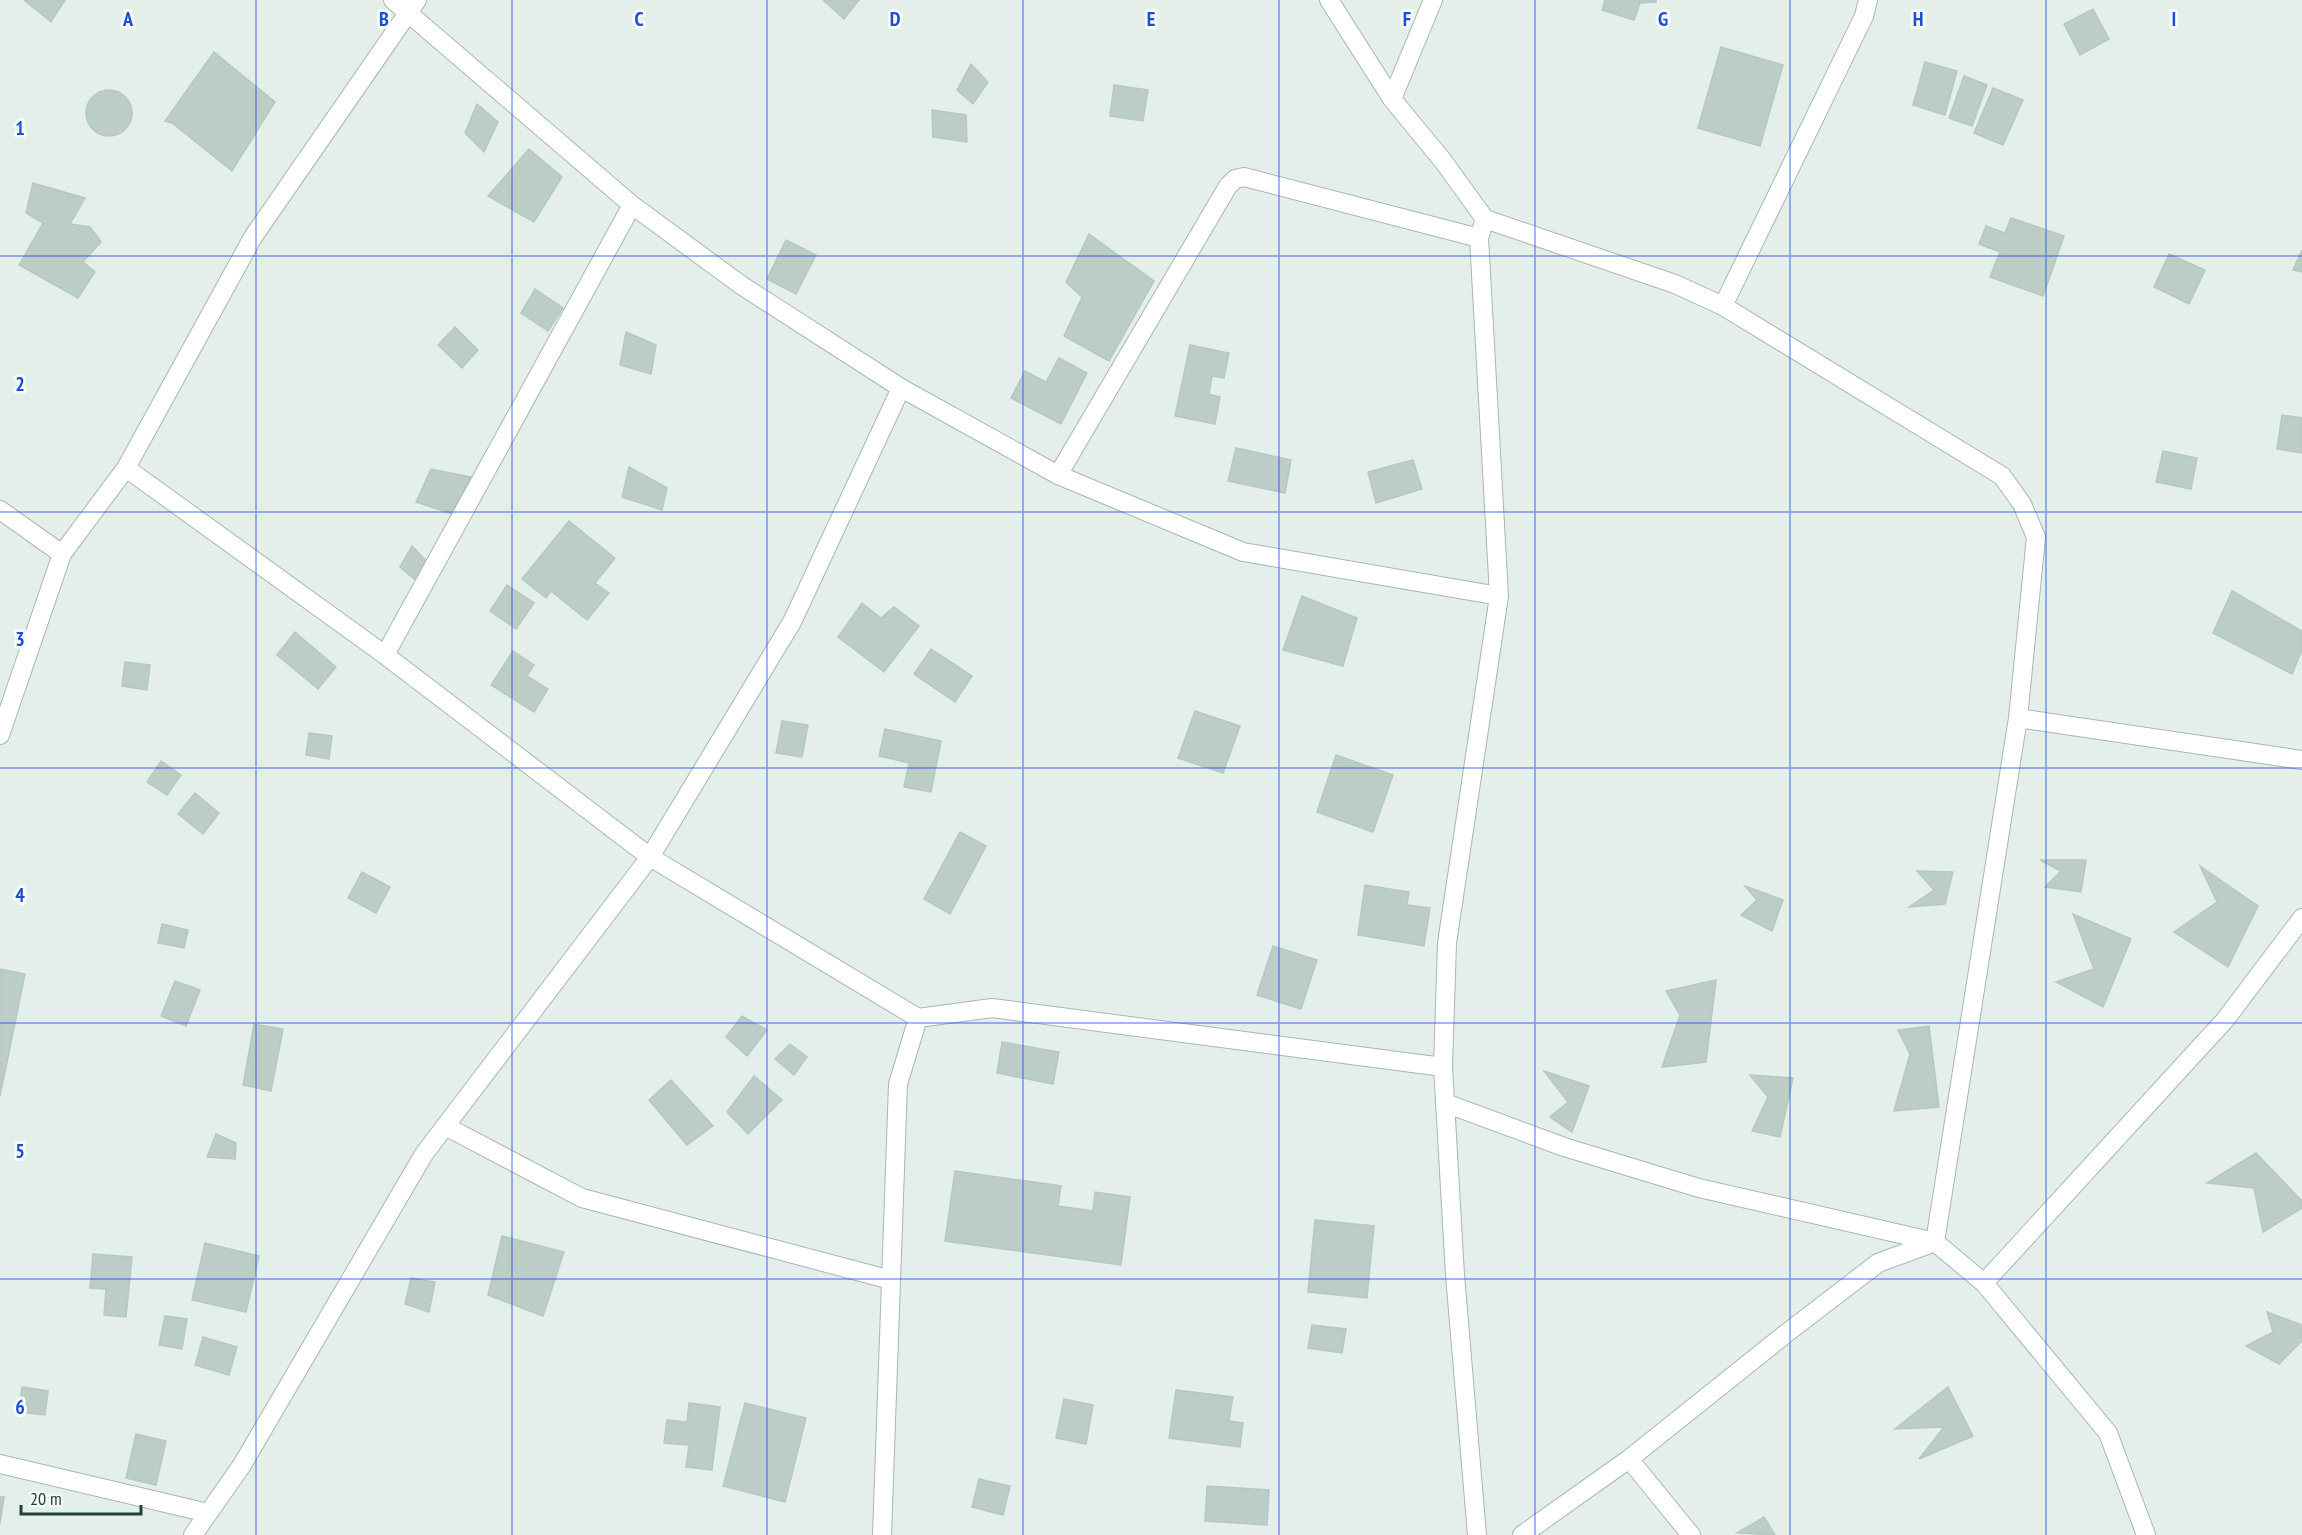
<svg xmlns="http://www.w3.org/2000/svg" width="2302" height="1535" viewBox="0 0 2302 1535" font-family="'PT Sans Narrow',sans-serif">
<style>
.building{fill:#bbcdc4;stroke:#b5c9bf;stroke-width:1.5}
.lines{fill:none;stroke-linecap:round;stroke-linejoin:round}
.street-casing{stroke:#a6b8b0;stroke-width:20}
.street{stroke:#fff;stroke-width:18}
.grid{fill:none;stroke:#1d4ed8;stroke-width:1.5;stroke-opacity:0.55}
.grid-label{font-size:20px;text-anchor:middle;font-weight:bold;fill:#1d4ed8;stroke:#f5faf7;stroke-width:6;stroke-linejoin:round;paint-order:stroke}
</style>
<rect width="100%" height="100%" fill="#e4efe9"/>
<!-- building -->
<path class="building" d="M24 0H65L51 22Z
M823 0H859L844 19Z
M1605 0H1656V2L1640 3 1634 20 1602 10Z
M2093 9 2109 39 2080 55 2064 24Z
M1721 47 1783 65 1760 146 1698 128Z
M214 52 275 102 232 171 172 123 165 121Z
M1925 62 1957 71 1945 115 1913 105Z
M971 64 988 82 973 104 957 90Z
M1964 76 1987 85 1972 126 1949 118Z
M1114 85 1148 90 1143 121 1110 116Z
M1993 88 2023 100 2003 145 1974 133Z
M86 113a23 23 0 1 1 46 0a23 23 0 1 1-46 0Z
M477 104 498 122 484 152 465 133Z
M932 110 966 115 967 142 933 137Z
M529 149 562 177 534 222 488 196Z
M33 183 85 198 70 224 90 227 101 242 83 262 95 272 78 298 19 265 43 223 26 213Z
M2011 218 2064 236 2043 296 1990 277 2000 252 1979 244 1986 226 2005 233Z
M1089 234 1154 281 1109 361 1064 336 1082 297 1066 282Z
M786 240 816 255 796 294 767 279Z
M2302 250V272L2293 270Z
M2169 254 2205 270 2189 304 2154 287Z
M535 289 563 308 548 331 521 313Z
M455 327 478 350 462 368 438 345Z
M626 332 656 345 651 374 620 365Z
M1190 345 1229 353 1224 378 1212 376 1209 394 1220 397 1215 424 1175 416Z
M1059 358 1087 373 1061 424 1011 398 1025 371 1046 382Z
M2282 415 2302 418V453L2277 449Z
M1236 448 1291 460 1285 493 1228 481Z
M2163 451 2197 458 2191 489 2156 482Z
M1413 460 1422 489 1376 503 1368 472Z
M629 467 667 488 662 510 622 497Z
M431 469 471 477 453 514 416 502Z
M569 521 615 558 595 583 609 593 587 620 551 591 546 598 522 579Z
M412 546 434 569 418 582 400 567Z
M507 585 534 603 516 629 490 611Z
M2232 591 2302 631V650L2292 674 2213 633Z
M1302 596 1357 618 1343 666 1283 650Z
M862 603 881 618 894 607 919 626 884 672 838 637Z
M295 632 336 667 318 689 277 655Z
M931 649 972 676 955 702 914 674Z
M513 651 534 665 527 676 548 689 534 712 491 685Z
M125 662 150 665 147 690 122 686Z
M1195 711 1240 726 1223 773 1178 758Z
M782 721 808 725 802 757 776 753Z
M885 729 941 741 931 792 904 787 909 763 879 756Z
M309 733 332 736 329 759 306 755Z
M1336 755 1393 775 1373 832 1317 812Z
M161 761 181 775 167 795 147 782Z
M195 793 219 813 203 834 178 814Z
M960 832 986 846 950 914 924 899Z
M2040 860H2086L2081 892 2045 887 2061 871Z
M2200 866 2258 906 2228 967 2174 932 2217 902Z
M1917 871 1953 872 1945 904 1909 907 1934 890Z
M362 872 390 887 376 913 348 898Z
M1365 885 1409 892 1407 905 1430 908 1424 946 1358 935Z
M1745 886 1783 900 1772 931 1741 915 1757 900Z
M2073 914 2131 939 2103 1007 2056 982 2094 969Z
M162 924 188 930 184 948 158 943Z
M1273 946 1317 960 1301 1009 1257 995Z
M0 969 25 974 0 1096Z
M1716 980 1706 1062 1662 1067 1680 1015 1666 991Z
M175 981 200 990 186 1026 161 1016Z
M742 1016 767 1030 747 1056 726 1037Z
M254 1024 283 1029 271 1091 243 1085Z
M1929 1026 1939 1107 1894 1111 1910 1054 1898 1030Z
M1002 1042 1059 1052 1053 1084 997 1073Z
M790 1044 807 1057 794 1075 775 1059Z
M1544 1071 1589 1086 1572 1132 1550 1117 1568 1102Z
M1750 1075 1793 1078 1780 1137 1752 1131 1768 1097Z
M754 1076 782 1100 748 1134 727 1112Z
M671 1080 713 1126 687 1145 649 1100Z
M216 1134 236 1143 235 1159 207 1157Z
M2256 1153 2302 1201V1208L2263 1232 2254 1188 2207 1183Z
M955 1171 1061 1186 1058 1206 1093 1211 1095 1192 1130 1197 1121 1265 945 1241Z
M1315 1220 1374 1226 1367 1298 1308 1292Z
M502 1236 564 1252 543 1316 488 1295Z
M205 1243 259 1256 246 1312 192 1300Z
M93 1254 132 1257 126 1317 104 1315 106 1289 90 1288Z
M411 1278 435 1282 429 1312 405 1304Z
M2267 1312 2302 1325V1341L2279 1364 2246 1346 2273 1332Z
M165 1316 187 1319 182 1349 159 1345Z
M1312 1325 1346 1329 1342 1353 1308 1348Z
M203 1337 237 1347 229 1375 195 1365Z
M22 1387 48 1391 45 1415 19 1412Z
M1948 1387 1973 1436 1919 1459 1944 1427 1895 1429Z
M1176 1390 1233 1397 1229 1421 1243 1423 1240 1447 1169 1438Z
M1064 1399 1093 1405 1086 1444 1056 1438Z
M689 1403 720 1407 712 1470 686 1467 689 1445 664 1443 667 1420 687 1422Z
M745 1403 806 1418 785 1502 723 1486Z
M136 1434 166 1441 156 1485 126 1478Z
M979 1479 1010 1486 1003 1515 972 1507Z
M1207 1486 1269 1490 1267 1525 1205 1521Z
M0 1497H4L0 1524Z
M1764 1517 1775 1535 1737 1533Z"/>
<g class="lines">
<defs>
<path id="street" d="M393 0 632 205 741 285 901 388 1058 475 1243 552 1499 596
M1329 0 1392 99 1443 161 1485 219 1675 284 1723 306 2002 476 2022 504 2036 537 2018 718 1935 1242
M1392 99 1433 0
M1723 306 1864 16 1868 0
M126 468 385 655 650 857 918 1018 898 1084 882 1535
M1058 475 1228 186 1235 179 1244 177 1479 238
M0 510 62 554
M385 655 632 205
M2018 718 2302 760
M0 735 62 554 126 468 253 237 417 0
M918 1018 992 1008 1443 1067
M1445 1103 1564 1147 1699 1188 1935 1242 1984 1283 2108 1433 2146 1535
M445 1126 582 1198 891 1280
M1984 1283 2225 1020 2302 918
M1629 1459 1691 1535
M0 1464 208 1513
M193 1535 242 1465 424 1154 650 857 792 622 901 388
M1477 1535 1455 1275 1443 1067 1447 943 1499 596 1479 238 1485 219
M1522 1535 1629 1459 1788 1332 1878 1263 1935 1242"/>
</defs>
<!-- street casing -->
<use href="#street" class="street-casing"/>
<!-- street -->
<use href="#street" class="street"/>
</g>
<!-- grid -->
<path class="grid" d="M256 0V1535M512 0V1535M767 0V1535M1023 0V1535M1279 0V1535M1535 0V1535M1790 0V1535M2046 0V1535M0 256H2302M0 512H2302M0 768H2302M0 1023H2302M0 1279H2302"/>
<g class="grid-label">
<text x="128" y="26">A</text>
<text x="384" y="26">B</text>
<text x="639" y="26">C</text>
<text x="895" y="26">D</text>
<text x="1151" y="26">E</text>
<text x="1407" y="26">F</text>
<text x="1663" y="26">G</text>
<text x="1918" y="26">H</text>
<text x="2174" y="26">I</text>
<text x="20" y="135">1</text>
<text x="20" y="391">2</text>
<text x="20" y="646">3</text>
<text x="20" y="902">4</text>
<text x="20" y="1158">5</text>
<text x="20" y="1414">6</text>
</g>
<!-- scale -->
<path d="M21 1505v9h120v-9" fill="none" stroke="#214237" stroke-width="3"/>
<text x="30" y="1505" font-size="18" fill="#214237" stroke="#f5faf7" stroke-width="4.5" paint-order="stroke">20 m</text>
</svg>
